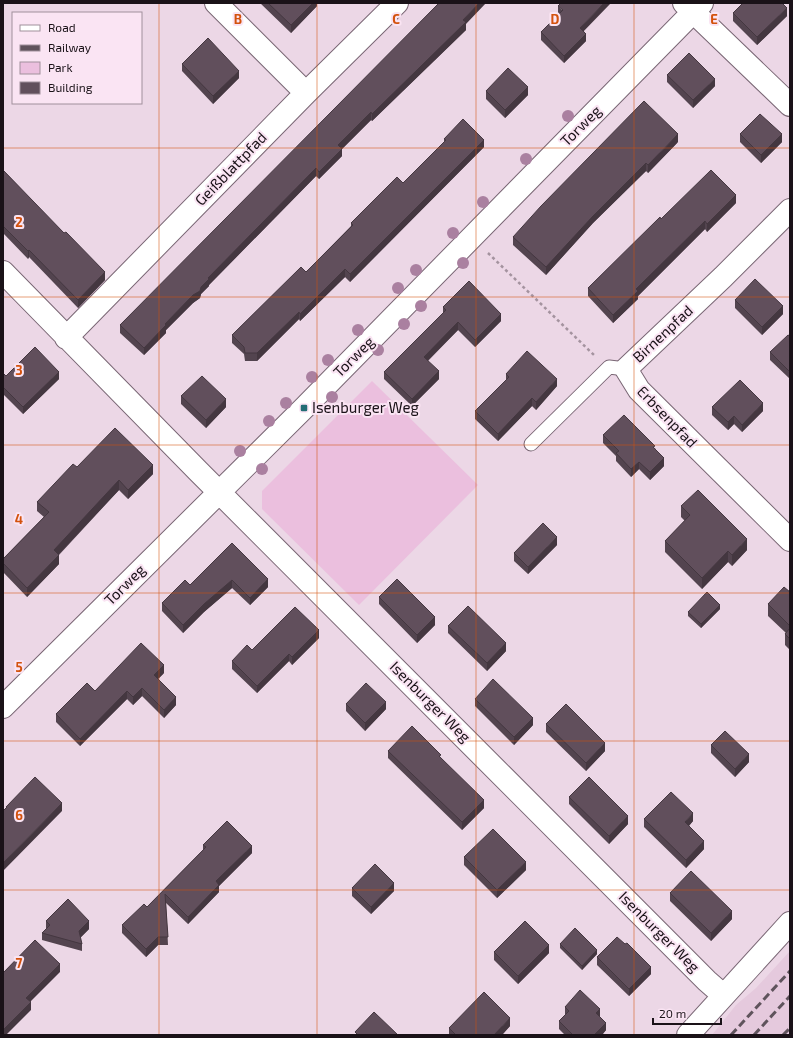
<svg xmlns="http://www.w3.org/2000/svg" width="793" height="1038" viewBox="0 0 793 1038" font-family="'Exo 2',sans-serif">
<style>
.built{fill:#e5c9dd}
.green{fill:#ebbfde}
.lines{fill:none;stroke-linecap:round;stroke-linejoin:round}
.service-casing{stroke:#796674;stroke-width:15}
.minor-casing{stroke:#796674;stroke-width:24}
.path{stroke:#a4939f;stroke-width:2.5;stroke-dasharray:3 3;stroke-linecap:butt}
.service{stroke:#fff;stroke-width:13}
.minor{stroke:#fff;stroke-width:22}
.rail{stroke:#5f535c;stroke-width:3;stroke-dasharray:8 4;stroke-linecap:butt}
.tree{fill:#aa80a0}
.wall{fill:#53444f}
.shaded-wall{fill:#443740}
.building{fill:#614f5c;stroke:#443740}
.grid{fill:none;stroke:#d3520d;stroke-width:1;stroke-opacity:0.55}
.poi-dot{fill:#236e75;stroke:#fae4f3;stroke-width:1.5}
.labels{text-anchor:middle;stroke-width:4;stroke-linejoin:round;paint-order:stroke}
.street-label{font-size:15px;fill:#1a1218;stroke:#fae4f3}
.poi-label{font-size:15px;fill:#1a1218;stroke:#fae4f3;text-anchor:start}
.grid-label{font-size:13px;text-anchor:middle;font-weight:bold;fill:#d3520d;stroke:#fae4f3;stroke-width:4;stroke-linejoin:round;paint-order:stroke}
</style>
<rect width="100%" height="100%" fill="#ecd7e6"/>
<!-- built -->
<path class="built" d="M790 951V1035H712L736 1005 756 988Z"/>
<!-- green -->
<path class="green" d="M372 381 478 485 359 605 262 509V491Z"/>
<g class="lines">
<defs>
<path id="service" d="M531 444 609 367 626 369"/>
<path id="minor" d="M216 3 306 93
M684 3 790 105
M790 210 723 277 626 369 639 390 790 540
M3 272 198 471 707 981 723 995
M66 338 306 93 397 3
M3 707 304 408 702 3
M688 1035 790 923"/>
</defs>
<!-- service casing -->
<use href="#service" class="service-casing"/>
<!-- minor casing -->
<use href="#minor" class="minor-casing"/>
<!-- path -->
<path class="path" d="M488 253 595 356"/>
<!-- service -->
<use href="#service" class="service"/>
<!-- minor -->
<use href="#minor" class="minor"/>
<!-- rail -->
<path class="rail" d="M731 1035 790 971
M754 1035 790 996
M783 1035 790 1028"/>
</g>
<!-- trees -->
<g class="tree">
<circle cx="568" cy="116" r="6"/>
<circle cx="526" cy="159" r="6"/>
<circle cx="483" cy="202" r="6"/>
<circle cx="453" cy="233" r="6"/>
<circle cx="463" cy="263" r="6"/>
<circle cx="416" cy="270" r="6"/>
<circle cx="398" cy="288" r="6"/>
<circle cx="421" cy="306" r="6"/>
<circle cx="404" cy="324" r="6"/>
<circle cx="358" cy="330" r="6"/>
<circle cx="378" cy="350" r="6"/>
<circle cx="328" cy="360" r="6"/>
<circle cx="312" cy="377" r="6"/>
<circle cx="332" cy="397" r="6"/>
<circle cx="286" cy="403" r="6"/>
<circle cx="269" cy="421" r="6"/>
<circle cx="240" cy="451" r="6"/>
<circle cx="262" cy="469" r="6"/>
</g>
<!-- wall -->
<path class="wall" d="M260 3H317V6L291 33Z
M558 6 584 31 586 41 564 63 541 40V32L559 14 558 13Z
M733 13 787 16 757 45 733 21Z
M466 24V30L372 121 371 120 342 149V156L319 179 316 176 209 285V286L201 294 200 298 193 303 166 330V333L144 355 120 333V325Z
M182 64 239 78 213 104 182 71Z
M667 75 715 86 693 108 667 82Z
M486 91 528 95 505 118 486 99Z
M740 134 782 142 761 163 740 142Z
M444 139 484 147 350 282 345 277 300 321 299 319 257 361H245L244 354 232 343V335L306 272 351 226V223L403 183 444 142Z
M678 142 648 173 646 171 593 223 546 275 513 245V237Z
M3 170 105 280 78 308 29 257 28 259 3 233Z
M736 203 707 232 705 229 638 296V299L613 323 588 296V288L661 219Z
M735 300 783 314 762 335 735 308Z
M443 307 501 321 475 347 458 330 428 361 439 379 412 406 384 379V372L443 313Z
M790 336V379L770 360V352Z
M3 373 6 376 59 379 23 414 3 394Z
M506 374 557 386 536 410 532 406 498 441 475 419V411L506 381Z
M181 396 226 407 206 428 181 404Z
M712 407 763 411 742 432 734 424 728 430 712 415Z
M603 435 655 448 664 466 650 480 639 469 631 477 616 461V456L603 443Z
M77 467 153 474 128 499 119 490 59 555V564L27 597 3 572V559L44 517 37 511V502Z
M681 506 747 550 732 566 728 562 702 589 665 552V541L685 521 681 517Z
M232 543 268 587 250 605 232 588 204 612 183 633 162 611V603L190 585Z
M557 545 528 574 514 561V553Z
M790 592V650L785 645V634L786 633 768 616V604Z
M379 597 435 625 417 643 379 604Z
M720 609 701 628 688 616V612Z
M448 626 506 651 487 671 448 633Z
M319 638 292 665 289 661 257 693 232 669V661L252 650Z
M164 673 158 679 176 705 164 718 142 696 133 705 127 699 80 746 56 722V714L95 691Z
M475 699 533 725 514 745 475 706Z
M346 704 386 709 365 731 346 711Z
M546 724 605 751 586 771 546 732Z
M711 745 749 762 735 777 711 753Z
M388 751 441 758 484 808 462 830 388 758Z
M569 797 628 824 609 844 569 804Z
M644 819 693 821 689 826 704 849 686 868 644 827Z
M203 845 252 853 219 886V892L188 924 166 903 168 945H158L146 957 122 933V925L147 907 203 850Z
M464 857 526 870 497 898 464 865Z
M352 888 394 891 371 914 352 896Z
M670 893 732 919 711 941 670 901Z
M46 921 89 929 80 938 82 944V951L42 940V933L46 929Z
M560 944 597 954 582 970 560 948Z
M494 952 549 953 518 984 494 960Z
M597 957 651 974 629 996 597 965Z
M565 1007 600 1017 606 1030 602 1035H565L559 1029V1021L565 1015Z
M510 1026 502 1035H449V1028Z"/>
<!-- shaded-wall -->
<path class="shaded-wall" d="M313 3H317V6L291 33V25Z
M479 3H486L466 24V30L372 121V114Z
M604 3H611L580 35V28Z
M787 8V16L757 45V37Z
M586 34V41L564 63V56Z
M239 71V78L213 104V96Z
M715 79V86L693 108V100Z
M528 87V95L505 118V110Z
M371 112V120L338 153V145Z
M678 134V142L648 173V165Z
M782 134V142L761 163V155Z
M484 140V147L350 282V274Z
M342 149V156L319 179V172Z
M646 163V171L593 223 546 275V267L593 216Z
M316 168V176L209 285V286L201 294 200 298 193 303 166 330V333L144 355V348L165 324 201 287 208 278Z
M736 195V203L707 232V224Z
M705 221V229L638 296V299L613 323V315L636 289Z
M29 250V257L28 259V251Z
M345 269V277L300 321V314Z
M105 272V280L78 308V300Z
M783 306V314L762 335V327Z
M299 312V319L257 361V353Z
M501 314V321L475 347V340Z
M458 322V330L424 364V357Z
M439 371V379L412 406V399Z
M59 372V379L23 414V407Z
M557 379V386L536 410V402Z
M532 398V406L498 441V434Z
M226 399V407L206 428V420Z
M763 403V411L742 432V425Z
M734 416V424L728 430V422Z
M664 458V466L650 480V472Z
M639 462V469L631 477V469Z
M153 465V474L128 499V490Z
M119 480V490L54 559V550Z
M557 537V545L528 574V567Z
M747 539V550L732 566V555Z
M728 551V562L702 589V578Z
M59 555V564L27 597V588Z
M268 579V587L250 605V598Z
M232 580V588L204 612 183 633V625L204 604Z
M720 605V609L701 628V624Z
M435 617V625L417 643V635Z
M319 630V638L292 665V657Z
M506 643V651L487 671V663Z
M289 654V661L257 693V686Z
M164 665V673L154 683V675Z
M142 688V696L133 705V697Z
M127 691V699L80 746V739Z
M176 697V705L164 718V710Z
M386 702V709L365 731V723Z
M533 718V725L514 745V737Z
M605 743V751L586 771V763Z
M749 754V762L735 777V769Z
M484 800V808L462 830V822Z
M62 803V811L3 871V863Z
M693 813V821L685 830V822Z
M628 816V824L609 844V836Z
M704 841V849L686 868V860Z
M252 846V853L219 886V892L188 924V917L216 881Z
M526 862V870L497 898V890Z
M394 883V891L371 914V907Z
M732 911V919L711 941V933Z
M89 921V929L79 939V931Z
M158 937V945L146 957V949Z
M549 945V953L518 984V976Z
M597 950V954L582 970V966Z
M60 964V972L26 1006V998Z
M651 967V974L629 996V989Z
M31 1002V1010L6 1035H3V1030Z
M600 1009V1017L596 1013Z
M510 1018V1026L502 1035H494Z
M606 1023V1030L602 1035H594Z"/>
<!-- building -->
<path class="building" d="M268 3H313L291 25Z
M439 3H479L463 20 466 22 372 114 371 112 338 145 342 149 319 172 316 168 208 278 209 279 201 287 200 291 193 295 165 324 166 325 144 348 120 325Z
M561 3H604L580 28 586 34 564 56 541 32 563 10 558 6Z
M743 3H782L787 8 757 37 733 13Z
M208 38 239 71 213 96 182 64Z
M689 53 715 79 693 100 667 75Z
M508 68 528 87 505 110 486 91Z
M644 101 678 134 648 165 646 163 593 216 546 267 513 237 541 206Z
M760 114 782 134 761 155 740 134Z
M463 119 484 140 350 274 345 269 300 314 299 312 257 353H245L244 347 232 335 301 267 306 272 353 225 351 223 397 177 403 183 446 140 444 139Z
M3 170 64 233 66 232 105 272 78 300 29 250 28 251 3 226Z
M711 170 736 195 707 224 705 221 636 289 638 291 613 315 588 288 660 217 661 219Z
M755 279 783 306 762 327 735 300Z
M469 281 501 314 475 340 458 322 424 357 439 371 412 399 384 372 446 310 443 307Z
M788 335 790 336V372L770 352Z
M35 347 59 372 23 407 3 387V373L6 376Z
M527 351 557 379 536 402 532 398 498 434 475 411 509 377 506 374Z
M202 376 226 399 206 420 181 396Z
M740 380 763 403 742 425 734 416 728 422 712 407Z
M624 415 655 446 653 447 664 458 650 472 639 462 631 469 616 453 619 451 603 435Z
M115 428 153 465 128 490 119 480 54 550 59 555 27 588 3 563V559L49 512 37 502 73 464 77 467Z
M698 490 747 539 732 555 728 551 702 578 665 541 690 515 681 506Z
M543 523 557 537 528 567 514 553Z
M232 543 268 579 250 598 232 580 204 604 183 625 162 603 185 580 190 585Z
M397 579 435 617 417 635 379 597Z
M784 587 790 592V626L768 604Z
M707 592 720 605 701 624 688 612Z
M468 606 506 643 487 663 448 626Z
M295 607 319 630 292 657 289 654 257 686 232 661 247 645 252 650Z
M790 628V639L785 634Z
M141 643 164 665 154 675 176 697 164 710 142 688 133 697 127 691 80 739 56 714 87 683 95 691Z
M493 679 533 718 514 737 475 699Z
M366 683 386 702 365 723 346 704Z
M566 704 605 743 586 763 546 724Z
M412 726 441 755 439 756 484 800 462 822 388 751Z
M725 731 749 754 735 769 711 745Z
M35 777 62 803 3 863V811L7 807H6Z
M589 777 628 816 609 836 569 797Z
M671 792 693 813 685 822 704 841 686 860 644 819Z
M227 821 252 846 216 881 219 885 188 917 165 894 168 937H158L146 949 122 925 144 904 147 907 206 847 203 845Z
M493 829 526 862 497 890 464 857Z
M375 864 394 883 371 907 352 888Z
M691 871 732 911 711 933 670 893Z
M68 899 89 921 79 931 82 944 42 933 50 925 46 921Z
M525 921 549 945 518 976 494 952Z
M575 928 597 950 582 966 560 944Z
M617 937 625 944 627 943 651 967 629 989 597 957Z
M35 940 60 964 26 998 31 1002 3 1030V973Z
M580 990 600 1009 596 1013 606 1023 594 1035H573L559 1021 569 1011 565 1007Z
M484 992 510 1018 494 1035H456L449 1028Z
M374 1012 398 1035H358L355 1032Z"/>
<!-- grid -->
<path class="grid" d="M159 3V1035M317 3V1035M476 3V1035M634 3V1035M3 148H790M3 297H790M3 445H790M3 593H790M3 741H790M3 890H790"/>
<!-- markers -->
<rect class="poi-dot" x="300" y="404" width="8" height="8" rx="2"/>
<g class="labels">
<!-- street labels -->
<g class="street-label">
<text transform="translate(581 126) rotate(-45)" y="5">Torweg</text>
<text transform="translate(231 169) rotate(-46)" y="5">Geißblattpfad</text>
<text transform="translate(663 334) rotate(-43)" y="5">Birnenpfad</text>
<text transform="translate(354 357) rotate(-45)" y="5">Torweg</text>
<text transform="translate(667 417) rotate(46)" y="5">Erbsenpfad</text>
<text transform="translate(125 585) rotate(-45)" y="5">Torweg</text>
<text transform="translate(430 702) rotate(45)" y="5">Isenburger Weg</text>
<text transform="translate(659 932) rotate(45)" y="5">Isenburger Weg</text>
</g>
<!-- poi labels -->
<g class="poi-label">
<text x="312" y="413">Isenburger Weg</text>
</g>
</g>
<g class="grid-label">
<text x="238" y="24">B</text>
<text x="396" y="24">C</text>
<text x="555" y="24">D</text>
<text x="714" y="24">E</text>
<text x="19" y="227">2</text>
<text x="19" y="375">3</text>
<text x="19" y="524">4</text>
<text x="19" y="672">5</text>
<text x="19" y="820">6</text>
<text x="19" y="968">7</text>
</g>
<!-- border -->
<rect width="793" height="1038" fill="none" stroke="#1a1218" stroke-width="8"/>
<!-- legend -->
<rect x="12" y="12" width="130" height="92" fill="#fae4f3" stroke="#a0909b"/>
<rect x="20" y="25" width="20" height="6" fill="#ffffff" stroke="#a0909b"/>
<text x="48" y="32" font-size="12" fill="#1a1218">Road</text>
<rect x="20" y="45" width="20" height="6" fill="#5f535c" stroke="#a0909b"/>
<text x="48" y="52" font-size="12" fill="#1a1218">Railway</text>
<rect x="20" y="62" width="20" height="12" fill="#ebbfde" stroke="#a0909b"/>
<text x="48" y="72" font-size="12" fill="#1a1218">Park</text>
<rect x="20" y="82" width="20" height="12" fill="#614f5c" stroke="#a0909b"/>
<text x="48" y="92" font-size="12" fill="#1a1218">Building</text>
<!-- scale -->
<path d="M653 1018v6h68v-6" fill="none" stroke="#1a1218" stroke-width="2"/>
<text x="659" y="1018" font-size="12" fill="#1a1218" stroke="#fae4f3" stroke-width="3" paint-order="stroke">20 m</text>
</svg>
